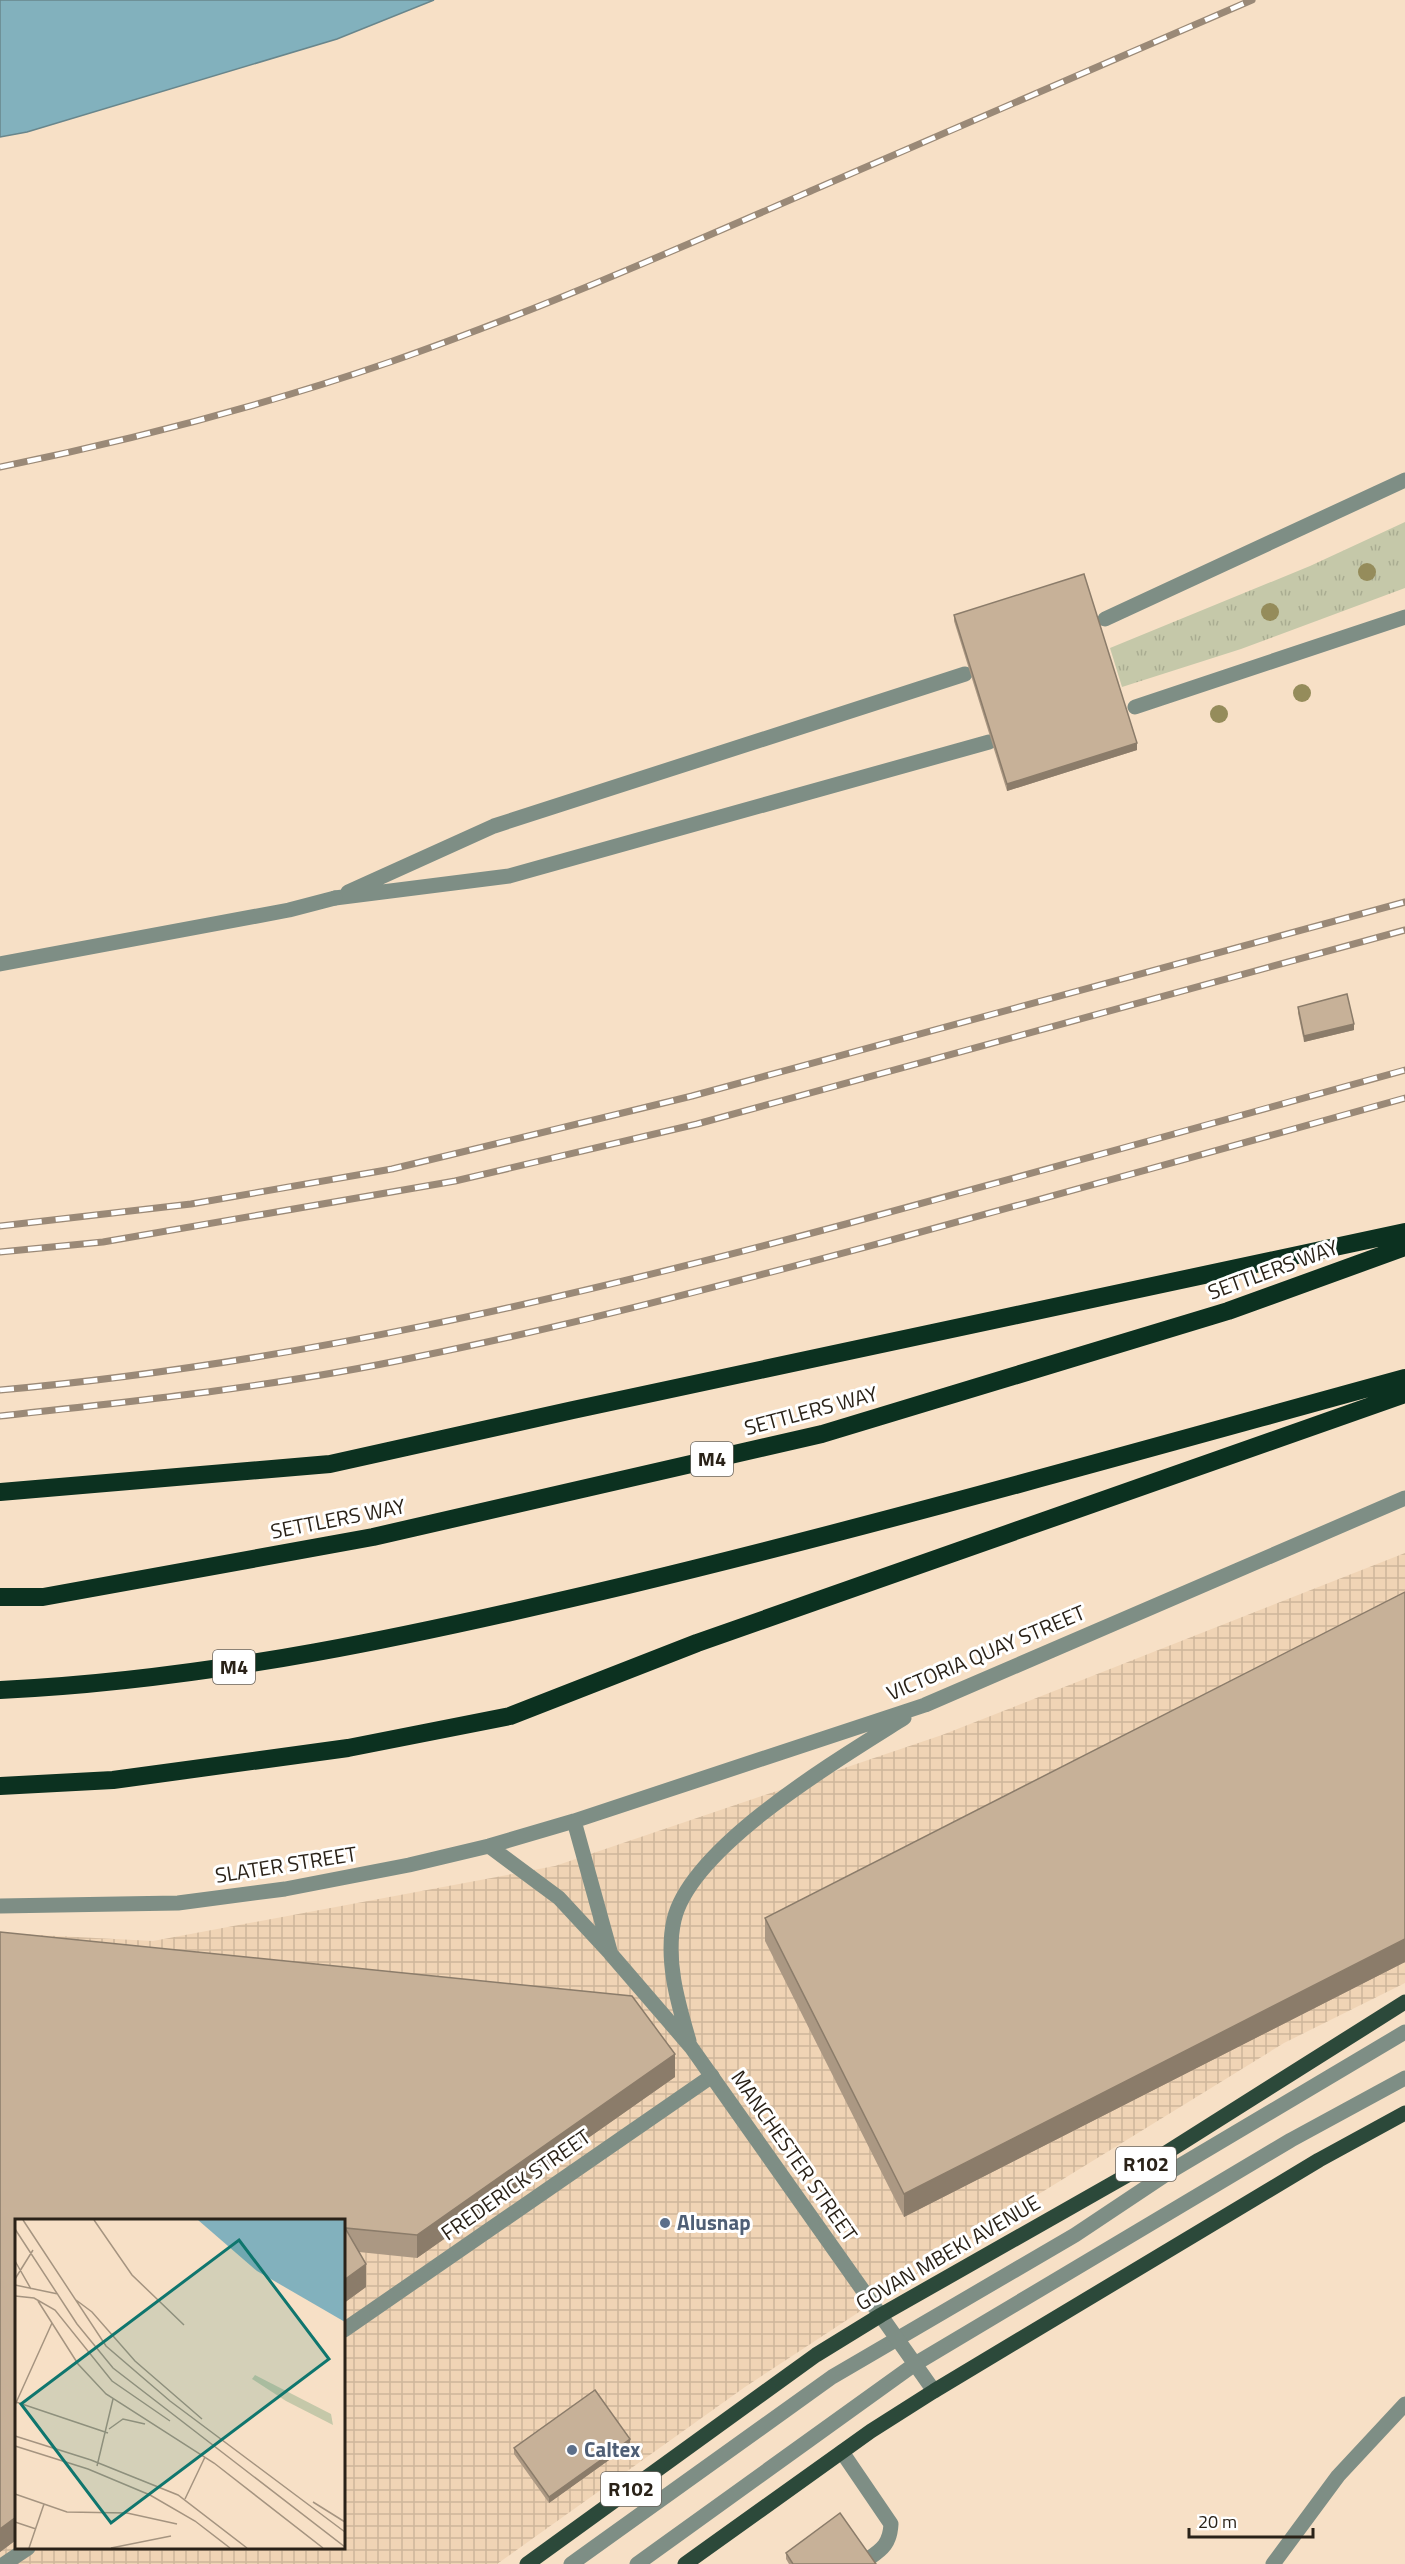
<svg xmlns="http://www.w3.org/2000/svg" width="1405" height="2564" viewBox="0 0 1405 2564" font-family="'Titillium Web',sans-serif">
<style>
.industrial{fill:url(#industrial-grid);fill-rule:evenodd}
.grass{fill:url(#grass-tufts)}
.water{fill:#82b1bd;stroke:#68868c;stroke-width:1.5}
.lines{fill:none;stroke-linecap:round;stroke-linejoin:round}
.service{stroke:#7e8e85;stroke-width:15}
.minor{stroke:#7e8e85;stroke-width:15}
.tertiary{stroke:#7e8e85;stroke-width:15}
.primary{stroke:#2c493a;stroke-width:15}
.motorway{stroke:#0c3120;stroke-width:18}
.rail-casing{stroke:#9a8977;stroke-width:7}
.rail{stroke:#fff;stroke-width:4.5;stroke-dasharray:14;stroke-linecap:butt}
.tree{fill:#958c5b}
.wall{fill:#ab9883}
.shaded-wall{fill:#8b7c6a}
.building{fill:#c7b198;stroke:#8b7c6a;stroke-width:1.5}
.service-dot{fill:#5c6f8a;stroke:#fff;stroke-width:2}
.labels{text-anchor:middle;stroke-width:6;stroke-linejoin:round;paint-order:stroke}
.shield{fill:#fff;stroke:#6a645d;stroke-width:1.5}
.shield-label{font-size:20px;font-weight:bold;fill:#2a2218}
.street-label{font-size:21px;fill:#2a2218;stroke:#fff}
.service-label{font-size:21px;font-weight:bold;fill:#4e5e75;stroke:#fff;text-anchor:start}
.inset-road{fill:none;stroke:#a59480;stroke-width:1.5}
.view{fill:#0f766e;fill-opacity:0.15;stroke:#0f766e;stroke-width:3}
.inset-edge{fill:none;stroke:#2a2218;stroke-width:3}
</style>
<defs>
<pattern id="industrial-grid" width="8" height="8" patternUnits="userSpaceOnUse" patternTransform="scale(1.5)"><rect width="8" height="8" fill="#f0d4b5"/><path d="M0 4h8M4 0v8" fill="none" stroke="#ceb69b"/></pattern>
<pattern id="grass-tufts" width="24" height="20" patternUnits="userSpaceOnUse" patternTransform="scale(1.5)"><rect width="24" height="20" fill="#c5c8a9"/><path d="M3 7l-1-3M5 7V3M7 7l1-3M15 17l-1-3M17 17v-4M19 17l1-3" fill="none" stroke="#a9ac91"/></pattern>
</defs>
<rect width="100%" height="100%" fill="#f7e0c6"/>
<!-- industrial -->
<path class="industrial" d="M1405 1553V1983L1284 2043 1034 2197 745 2387 497 2564H0V1933L153 1941 555 1866 942 1735ZM16 2220H344V2548H16Z"/>
<!-- grass -->
<path class="grass" d="M1405 522V588L1241 649 1122 687 1110 648 1310 566Z"/>
<!-- water -->
<path class="water" d="M0 0H434L337 39 27 132 0 137Z"/>
<g class="lines">
<!-- service -->
<path class="service" d="M1105 619 1405 480
M1135 707 1405 617
M348 892 494 826 965 674
M335 898 509 876 989 742
M842 2452 891 2524C890 2543 883 2549 868 2559
M571 2564 832 2377 1075 2235 1171 2171 1405 2032
M637 2564 915 2364 1291 2140 1405 2078"/>
<!-- minor -->
<path class="minor" d="M0 964 289 910 335 898
M344 2330 712 2076
M4 2564 28 2548
M1273 2564 1338 2476 1405 2404"/>
<!-- tertiary -->
<path class="tertiary" d="M574 1821 610 1951
M489 1846 559 1898 610 1953 691 2047 934 2391
M0 1906 178 1903 285 1889 409 1865 489 1846 574 1821 925 1705 1405 1498
M689 2041C678 2003 665 1960 674 1920 691 1846 842 1757 904 1718"/>
<!-- primary -->
<path class="primary" d="M527 2564 816 2355 881 2315 1161 2156 1405 2002
M685 2564 871 2431 934 2391 1319 2160 1405 2113"/>
<!-- motorway -->
<path class="motorway" d="M0 1492 330 1464 573 1410 1405 1232
M0 1597H43L373 1537 822 1434 1228 1311 1405 1247
M0 1690C213 1680 421 1634 628 1585 889 1522 1146 1449 1405 1378
M0 1786 113 1780 348 1748 510 1716 697 1643 1405 1394"/>
<defs>
<path id="rail" d="M0 467C132 440 262 406 390 362 534 312 673 251 813 190 959 127 1106 63 1252 0
M0 1226 191 1204 392 1169 692 1096 1405 902
M0 1252 103 1242 455 1181 697 1124 1405 930
M0 1390C286 1365 569 1298 846 1224 1032 1174 1219 1121 1405 1070
M0 1416C138 1401 281 1386 416 1357 575 1325 731 1283 888 1241 1060 1194 1233 1146 1405 1098"/>
</defs>
<!-- rail casing -->
<use href="#rail" class="rail-casing"/>
<!-- rail -->
<use href="#rail" class="rail"/>
</g>
<!-- trees -->
<g class="tree">
<circle cx="1367" cy="572" r="9"/>
<circle cx="1270" cy="612" r="9"/>
<circle cx="1302" cy="693" r="9"/>
<circle cx="1219" cy="714" r="9"/>
</g>
<!-- wall -->
<path class="wall" d="M954 615 1137 750 1007 791 954 621Z
M1298 1007 1354 1030 1304 1042 1298 1013Z
M1405 1592V1962L904 2217 765 1941V1918Z
M0 1932 675 2077 417 2258 359 2252 366 2287 344 2303V2220L16 2540 0 2552Z
M630 2445 549 2503 514 2454V2448Z
M786 2553 876 2564H789L786 2559Z"/>
<!-- shaded-wall -->
<path class="shaded-wall" d="M1137 743V750L1007 791V784Z
M1354 1024V1030L1304 1042V1036Z
M1405 1939V1962L904 2217V2194Z
M675 2054V2077L417 2258V2235Z
M366 2264V2287L344 2303V2280Z
M630 2439V2445L549 2503V2497Z
M16 2517V2540L0 2552V2529Z"/>
<!-- building -->
<path class="building" d="M1084 574 1137 743 1007 784 954 615Z
M1347 994 1354 1024 1304 1036 1298 1007Z
M1405 1592V1939L904 2194 765 1918Z
M0 1932 632 1996 675 2054 417 2235 345 2228 366 2264 344 2280V2220H16V2517L0 2529Z
M595 2390 630 2439 549 2497 514 2448Z
M840 2513 876 2564H793L786 2553Z"/>
<!-- markers -->
<g class="service-dot">
<circle cx="665" cy="2223" r="6"/>
<circle cx="572" cy="2450" r="6"/>
</g>
<g class="labels">
<!-- shield labels -->
<g class="shield">
<rect x="691" y="1442" width="42" height="34" rx="4.5"/>
<rect x="213" y="1650" width="42" height="34" rx="4.5"/>
<rect x="1116" y="2147" width="60" height="34" rx="4.5"/>
<rect x="601" y="2472" width="60" height="34" rx="4.5"/>
</g>
<g class="shield-label">
<text x="712" y="1466">M4</text>
<text x="234" y="1674">M4</text>
<text x="1146" y="2171">R102</text>
<text x="631" y="2496">R102</text>
</g>
<!-- street labels -->
<g class="street-label">
<text transform="translate(1273 1270) rotate(-20)" y="7">SETTLERS WAY</text>
<text transform="translate(811 1411) rotate(-15)" y="7">SETTLERS WAY</text>
<text transform="translate(338 1519) rotate(-11)" y="7">SETTLERS WAY</text>
<text transform="translate(986 1653) rotate(-23)" y="7">VICTORIA QUAY STREET</text>
<text transform="translate(286 1865) rotate(-9)" y="7">SLATER STREET</text>
<text transform="translate(794 2156) rotate(55)" y="7">MANCHESTER STREET</text>
<text transform="translate(516 2185) rotate(-35)" y="7">FREDERICK STREET</text>
<text transform="translate(948 2253) rotate(-30)" y="7">GOVAN MBEKI AVENUE</text>
</g>
<!-- service labels -->
<g class="service-label">
<text x="677" y="2230">Alusnap</text>
<text x="584" y="2457">Caltex</text>
</g>
</g>
<!-- overview -->
<g transform="translate(15 2219)">
<rect width="330" height="330" fill="#f7e0c6"/>
<path d="M240 156 316 195 318 206 271 182 237 160Z" fill="#c5c8a9"/>
<path d="M183 1H330V103L242 52Z" fill="#82b1bd"/>
<path class="inset-road" d="M8 1 91 127 155 182 330 313M79 1 117 56 169 106M0 10 62 105 98 149 330 328M0 42 16 70M0 60 18 31M0 66 43 75M0 77 19 79 40 91 97 162 155 202M61 81 77 93 120 142 187 200M23 82 63 145 91 175 199 244 308 329M1 183 93 214M0 186 37 104M94 210 108 200 130 205M0 217 76 241 163 276 232 329M0 227 73 250 135 276 180 302 215 329M82 247 98 180M0 275 52 293 112 294 162 305M170 280 190 238M298 283 330 303M0 303 21 310M14 329 29 285M96 329 156 317"/>
<path class="view" d="M224 21 314 140 96 304 6 185Z"/>
<rect width="330" height="330" class="inset-edge"/>
</g>
<!-- scale -->
<path d="M1189 2528v9h124v-9" fill="none" stroke="#2a2218" stroke-width="3"/>
<text x="1198" y="2528" font-size="18" fill="#2a2218" stroke="#ffffff" stroke-width="4.5" paint-order="stroke">20 m</text>
</svg>
